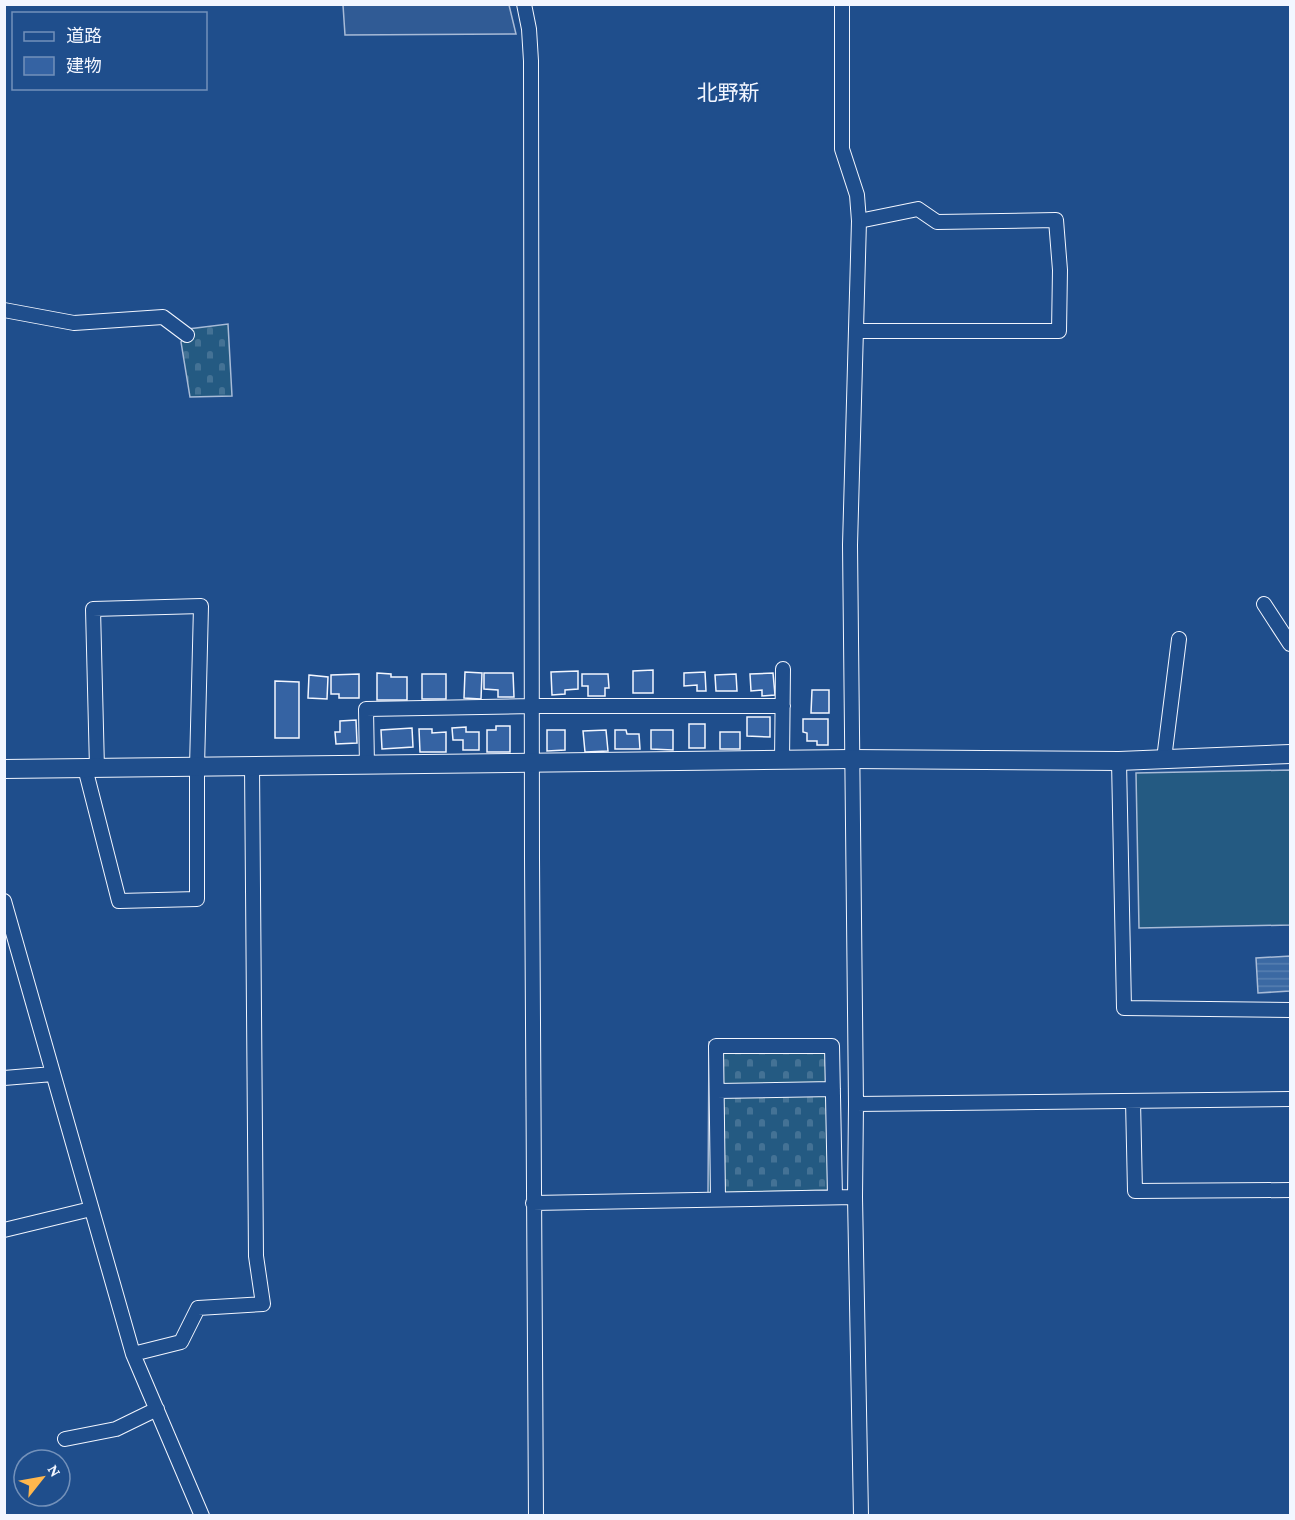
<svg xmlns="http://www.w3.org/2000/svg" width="1295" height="1520" viewBox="0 0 1295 1520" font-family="'Crimson Pro','Noto Sans JP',serif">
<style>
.grass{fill:#245a82;stroke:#a8bbd7;stroke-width:1.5}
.cemetery{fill:url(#cemetery-stones);stroke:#a8bbd7;stroke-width:1.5}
.parking{fill:#305b95;stroke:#a8bbd7;stroke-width:1.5}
.water{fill:url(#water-rules);stroke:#a8bbd7;stroke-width:1.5}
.building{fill:#3563a3;stroke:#f2f6ff;stroke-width:1.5}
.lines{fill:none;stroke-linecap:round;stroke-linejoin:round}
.minor-casing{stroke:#f2f6ff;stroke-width:16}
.tertiary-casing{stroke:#f2f6ff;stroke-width:20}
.minor{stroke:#1f4e8c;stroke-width:14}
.tertiary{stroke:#1f4e8c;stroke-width:18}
.labels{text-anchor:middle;stroke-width:4.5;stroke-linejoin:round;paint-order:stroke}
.neighbourhood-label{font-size:21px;fill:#f2f6ff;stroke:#1f4e8c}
</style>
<defs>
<pattern id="cemetery-stones" width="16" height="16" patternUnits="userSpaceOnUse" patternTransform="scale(1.5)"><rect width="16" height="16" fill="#245a82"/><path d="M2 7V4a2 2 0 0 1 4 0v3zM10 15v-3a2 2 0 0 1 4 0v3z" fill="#447295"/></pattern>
<pattern id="water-rules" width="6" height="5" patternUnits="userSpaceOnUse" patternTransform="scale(1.5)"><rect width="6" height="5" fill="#3b69a3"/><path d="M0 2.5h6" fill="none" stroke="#587fb1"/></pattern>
</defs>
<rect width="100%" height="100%" fill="#1f4e8c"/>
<!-- grass -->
<path class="grass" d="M1290 770V925L1139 928 1136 773Z"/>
<!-- cemetery -->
<path class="cemetery" d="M228 324 232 396 190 397 181 342 188 329Z
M836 1041 839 1190 708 1193 709 1042Z"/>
<!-- parking -->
<path class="parking" d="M343 5H509L516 34 345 35Z"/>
<!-- water -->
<path class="water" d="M1290 956V991L1258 993 1256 958Z"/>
<!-- building -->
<path class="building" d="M653 670V693H633V671Z
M578 671V689L565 690V694L552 695 551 672Z
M465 672 482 673 481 699 464 698Z
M705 672 706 691H697V685L684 686V673Z
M377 673 391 674V677H407V700H377Z
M484 673H513L514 697H498V690L484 689Z
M773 673 775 695 762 696V690L751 691 750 674Z
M359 674V698H339V694H331V675Z
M422 674H446V699H422Z
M582 674H608L609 688H605V696H588V686H582Z
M736 674 737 691H716L715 675Z
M309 675 328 677 327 699 308 698Z
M275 681 299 682V738H275Z
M812 690H829V713H811Z
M747 717H770V737L747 736Z
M803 719H828V745H817V741H807V733L803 732Z
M356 720 357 743 336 744 335 732H340V721Z
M689 724H705V748H689Z
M496 726H510V752H487V730H496Z
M466 727V732H479V750H463V740H453L452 728Z
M412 728 413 747 382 749 381 730Z
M419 729H432V733L446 732V752H420Z
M547 730H565V750L547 751Z
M606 730 608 751 585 752 583 731Z
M615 730H626L627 734H639L640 749H615Z
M651 730H673V750L651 749Z
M720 732H740V749H720Z"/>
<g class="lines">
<defs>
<path id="minor" d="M524 4 529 29 531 61 532 858 536 1516
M842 4V149L857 195 859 221 850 545 856 1104 855 1197 861 1516
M4 310 74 323 163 317 187 335
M857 331H1059L1060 270 1056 220 937 222 918 209 859 221
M1264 604 1290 644
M1164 759 1179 639
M782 760 783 669
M1119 761 1124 1008 1290 1010
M367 765 366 709 532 706H783
M85 768 119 901 197 899V767L201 606 93 609 97 768
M4 901 133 1354 202 1516
M4 1078 53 1074
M717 1091 833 1089
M1133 1101 1135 1191 1290 1190
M856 1104 1290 1099
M718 1199 716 1046H832L835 1197
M533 1203 855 1197
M4 1230 91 1209
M133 1354 181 1342 198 1308 263 1304 256 1256 252 766
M65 1439 116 1429 157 1409"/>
<path id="tertiary" d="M4 769 851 759 1119 761 1290 754"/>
</defs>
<!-- minor casing -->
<use href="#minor" class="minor-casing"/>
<!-- tertiary casing -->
<use href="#tertiary" class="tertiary-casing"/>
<!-- minor -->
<use href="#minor" class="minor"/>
<!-- tertiary -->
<use href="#tertiary" class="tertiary"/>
</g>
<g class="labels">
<!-- neighbourhood labels -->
<g class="neighbourhood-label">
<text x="728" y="100">北野新</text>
</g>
</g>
<!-- border -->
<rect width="1295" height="1520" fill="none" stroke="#f2f6ff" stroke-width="12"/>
<!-- legend -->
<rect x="12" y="12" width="195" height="78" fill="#1f4e8c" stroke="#7391ba" stroke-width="1.5"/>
<rect x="24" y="32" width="30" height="9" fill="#1f4e8c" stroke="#7391ba" stroke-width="1.5"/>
<text x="66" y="42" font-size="18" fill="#f2f6ff">道路</text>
<rect x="24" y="57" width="30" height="18" fill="#3563a3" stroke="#7391ba" stroke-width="1.5"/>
<text x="66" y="72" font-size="18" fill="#f2f6ff">建物</text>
<!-- north arrow -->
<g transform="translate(42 1478) rotate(59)"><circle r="28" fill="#1f4e8c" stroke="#7391ba" stroke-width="1.5"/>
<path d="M0-4.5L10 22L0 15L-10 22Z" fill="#ffb74d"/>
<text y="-9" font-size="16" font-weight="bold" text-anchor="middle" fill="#f2f6ff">N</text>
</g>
</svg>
